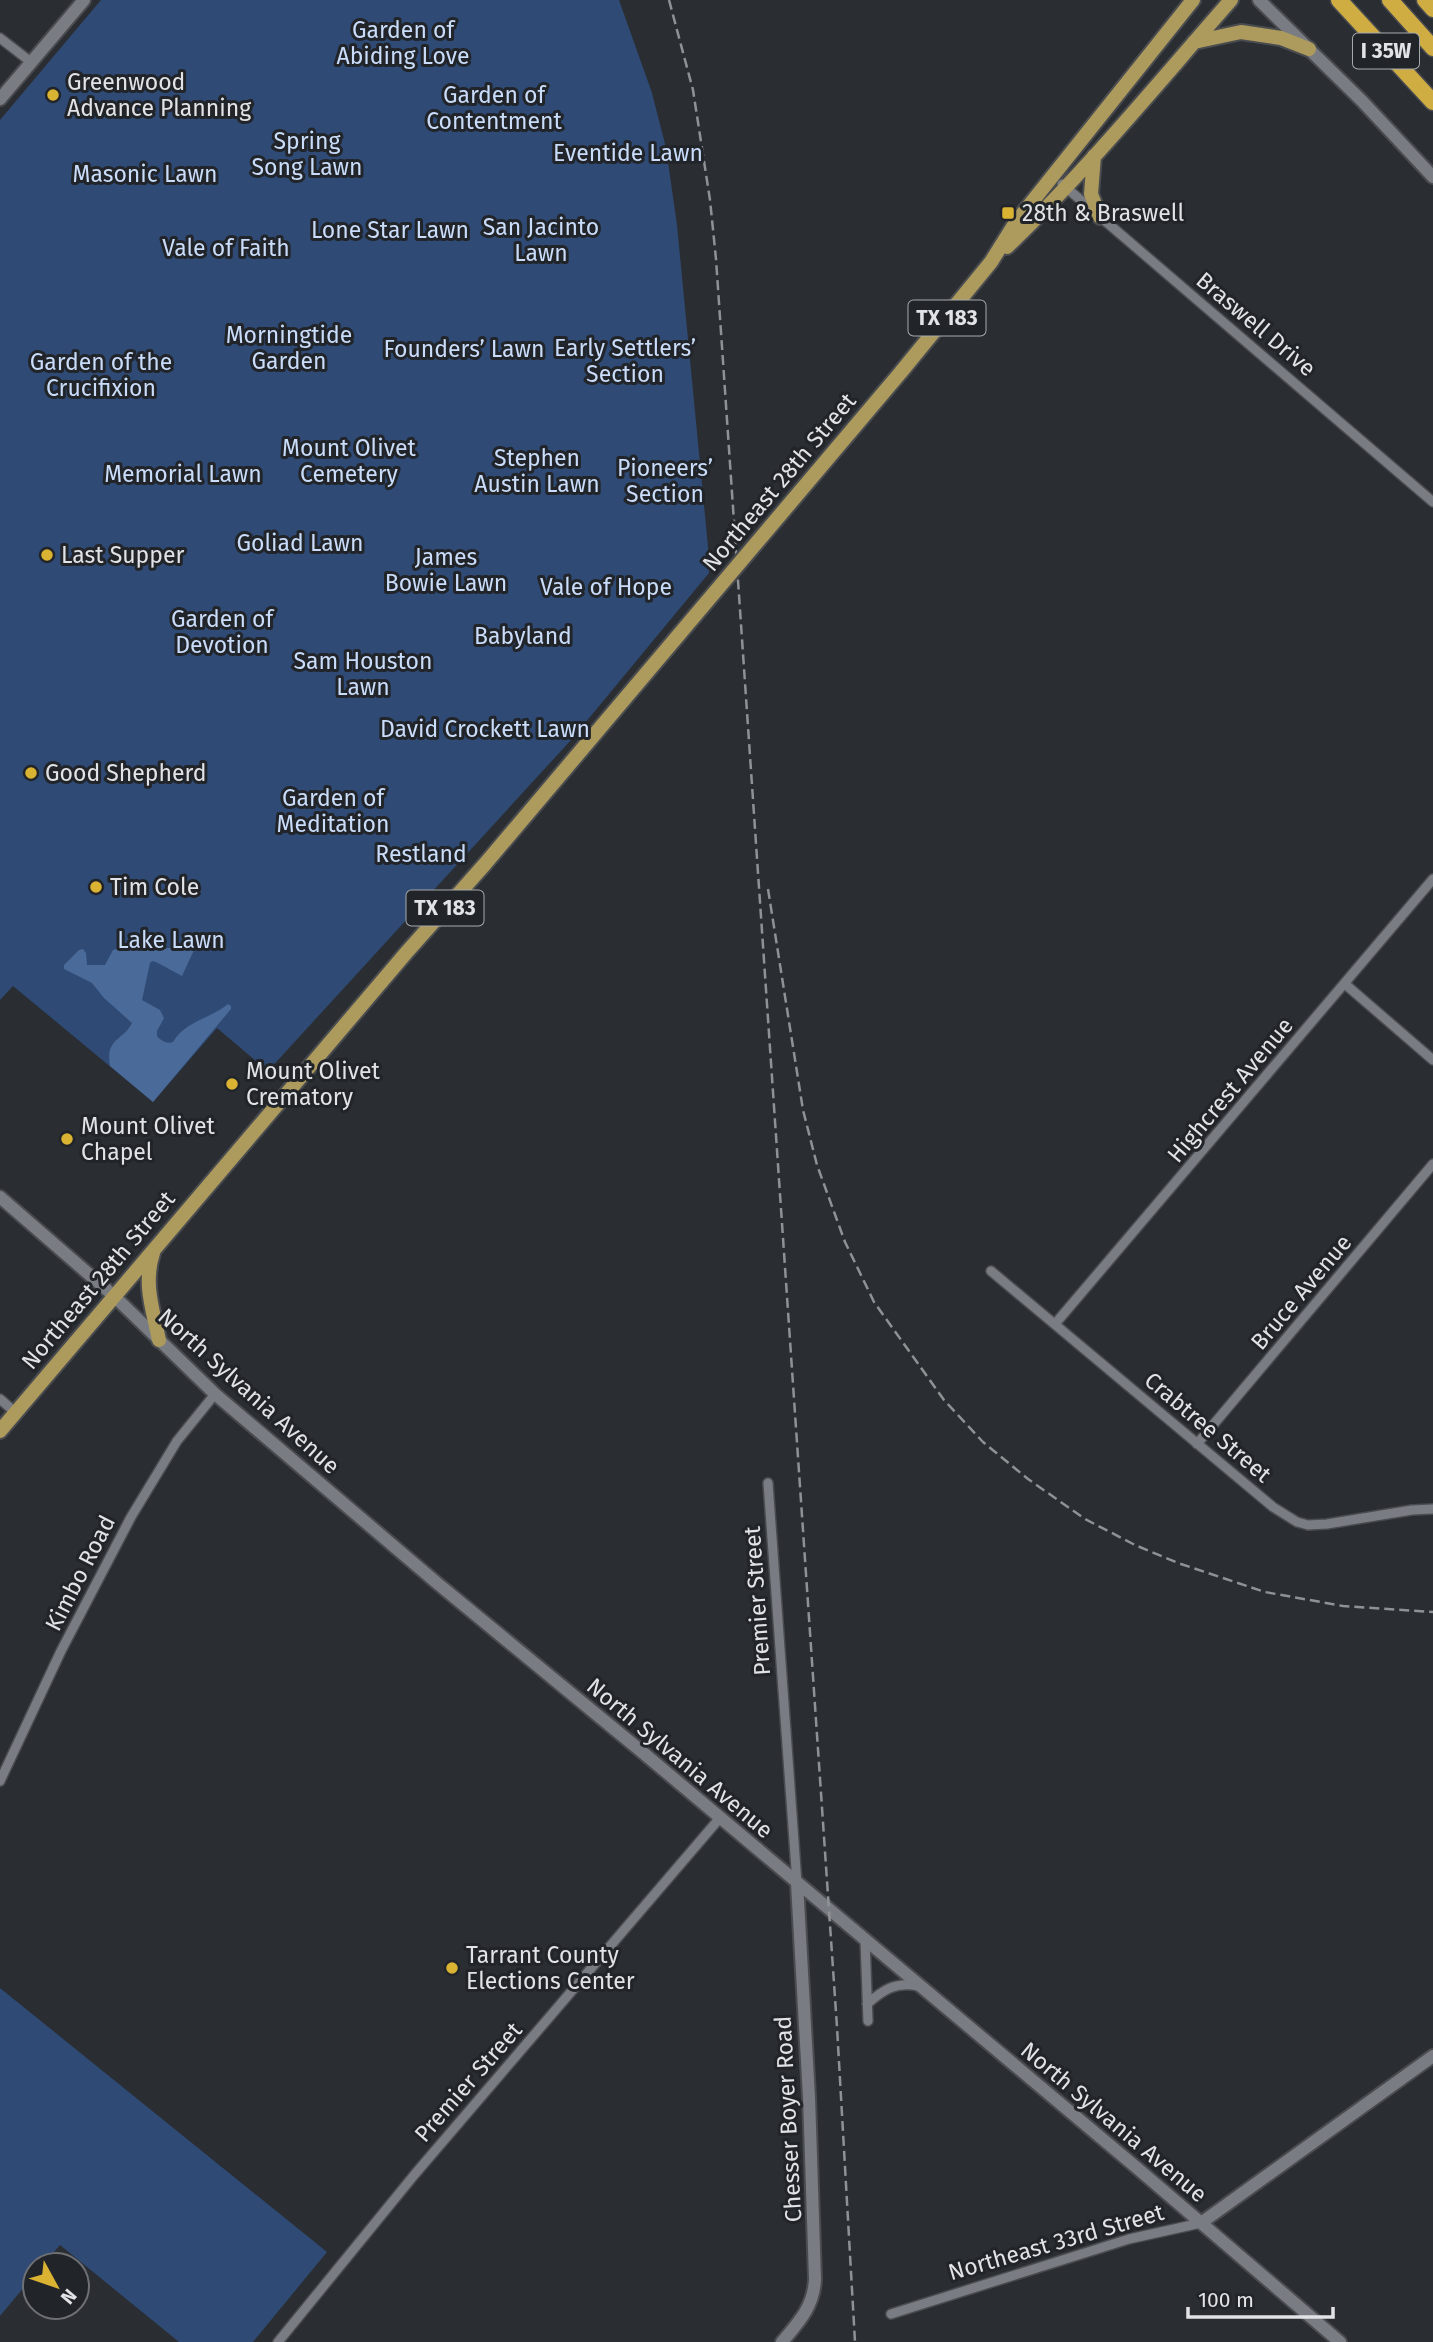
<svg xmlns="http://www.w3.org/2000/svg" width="1433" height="2342" viewBox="0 0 1433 2342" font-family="'Fira Sans',sans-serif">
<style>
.green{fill:#2f4a74}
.water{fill:#4a6a99}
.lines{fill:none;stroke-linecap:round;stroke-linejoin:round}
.street-casing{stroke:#494b4f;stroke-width:12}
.secondary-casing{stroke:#494b4f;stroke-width:16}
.primary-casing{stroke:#494b4f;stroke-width:18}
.highway-casing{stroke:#494b4f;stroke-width:19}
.street{stroke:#797d83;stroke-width:9}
.secondary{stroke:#797d83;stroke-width:12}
.primary{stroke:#ad9a5d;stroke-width:14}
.highway{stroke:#cfad43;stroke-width:16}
.rail{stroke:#8f9295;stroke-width:2.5;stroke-dasharray:10 5;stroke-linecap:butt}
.primary-bridge-casing{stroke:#494b4f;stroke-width:18;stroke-linecap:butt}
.primary-bridge{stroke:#ad9a5d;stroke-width:14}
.poi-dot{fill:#dab333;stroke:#212428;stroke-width:2.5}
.labels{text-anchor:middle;stroke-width:6;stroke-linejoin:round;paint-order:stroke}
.shield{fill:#212428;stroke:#a7aaad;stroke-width:2}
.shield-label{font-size:21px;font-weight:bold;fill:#e1e3e6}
.park-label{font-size:23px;fill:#c9dcfa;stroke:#212428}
.poi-label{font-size:23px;fill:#e1e3e6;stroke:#212428;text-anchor:start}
.street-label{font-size:23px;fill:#e1e3e6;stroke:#212428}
</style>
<rect width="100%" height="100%" fill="#2a2e32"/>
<!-- green -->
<path class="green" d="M101 0H619L652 93 666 148 677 225 709 557V573L571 740 268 1071 217 1028 153 1102 13 986 0 1000V120Z
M0 1988 327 2252 253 2342H179L60 2245 43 2265H35V2274L0 2316Z"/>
<!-- water -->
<path class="water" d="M123 947 151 949 189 947H193L194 950 182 976 156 962 152 961 150 963 142 1000 160 1010 164 1018 157 1031V1036C161 1041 167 1044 173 1042 185 1021 210 1019 228 1004L231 1006V1009L153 1102 110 1066C105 1038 123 1041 132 1023L104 998 92 983 64 969V965L79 950 83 949 86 953 87 965H105L113 950Z"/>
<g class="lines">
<defs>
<path id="street" d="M0 38 31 62
M1062 184 1433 502
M1345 984 1433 1060
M991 1271 1273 1507 1297 1522 1308 1525 1327 1524 1412 1510 1433 1509
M1055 1324 1433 879
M0 1399 16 1413
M1197 1444 1433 1164
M768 1483 797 1883
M0 1781 61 1651 131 1517 177 1441 215 1394
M865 1940 868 2021
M867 2004C883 1990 896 1981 918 1986
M891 2314 1129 2239 1201 2223
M278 2342 415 2174 719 1819"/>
<path id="secondary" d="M1259 0 1362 101 1433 177
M0 99 84 0
M0 1197 114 1296 215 1394 437 1583 641 1751 1137 2168 1340 2342
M1201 2223 1433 2056
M782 2342C799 2322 814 2306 815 2279L809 2097 797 1883"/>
<path id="primary" d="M1194 42 1241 32 1281 38 1309 49
M1094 156 1091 194 1100 217
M1007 247C1087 170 1158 83 1231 0
M901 372 991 262 1016 222 1193 0
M153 1253C143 1284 153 1310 159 1340
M0 1431 406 953 485 864"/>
<path id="highway" d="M1339 0 1433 102
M1390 0 1433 48
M1425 0 1433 9"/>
</defs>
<!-- street casing -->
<use href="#street" class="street-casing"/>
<!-- secondary casing -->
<use href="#secondary" class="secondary-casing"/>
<!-- primary casing -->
<use href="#primary" class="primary-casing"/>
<!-- highway casing -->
<use href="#highway" class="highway-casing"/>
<!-- street -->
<use href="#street" class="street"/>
<!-- secondary -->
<use href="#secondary" class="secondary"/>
<!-- primary -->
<use href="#primary" class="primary"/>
<!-- highway -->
<use href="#highway" class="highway"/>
<!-- rail -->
<path class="rail" d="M669 0 693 90 710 200 716 259 837 2027 855 2342
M768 889 803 1110 817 1165 845 1242 874 1302 944 1400 983 1442 1028 1479 1085 1519 1135 1545 1178 1563 1265 1592 1343 1606 1433 1612"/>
<defs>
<path id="primary-bridge" d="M485 864 901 372"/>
</defs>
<!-- primary-bridge casing -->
<use href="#primary-bridge" class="primary-bridge-casing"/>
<!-- primary-bridge -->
<use href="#primary-bridge" class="primary-bridge"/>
</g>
<!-- markers -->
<g class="poi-dot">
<circle cx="53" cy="95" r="7"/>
<rect x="1001" y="206" width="14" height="14" rx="3.5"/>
<circle cx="47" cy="555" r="7"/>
<circle cx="31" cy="773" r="7"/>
<circle cx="96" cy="887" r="7"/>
<circle cx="232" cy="1084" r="7"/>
<circle cx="67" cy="1139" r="7"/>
<circle cx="452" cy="1968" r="7"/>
</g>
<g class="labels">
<!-- shield labels -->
<g class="shield">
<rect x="1353" y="33.5" width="66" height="35" rx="5"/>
<rect x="908.5" y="300.5" width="77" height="35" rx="5"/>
<rect x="406.5" y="890.5" width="77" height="35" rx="5"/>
</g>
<g class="shield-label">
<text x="1386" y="58">I 35W</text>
<text x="947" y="325">TX 183</text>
<text x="445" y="915">TX 183</text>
</g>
<!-- park labels -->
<g class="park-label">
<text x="403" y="38">Garden of<tspan x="403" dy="26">Abiding Love</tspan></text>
<text x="494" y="103">Garden of<tspan x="494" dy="26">Contentment</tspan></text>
<text x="307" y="149">Spring<tspan x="307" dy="26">Song Lawn</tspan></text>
<text x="628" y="161">Eventide Lawn</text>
<text x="145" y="182">Masonic Lawn</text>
<text x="541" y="235">San Jacinto<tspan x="541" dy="26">Lawn</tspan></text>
<text x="390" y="238">Lone Star Lawn</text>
<text x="226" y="256">Vale of Faith</text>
<text x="289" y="343">Morningtide<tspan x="289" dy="26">Garden</tspan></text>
<text x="625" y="356">Early Settlers’<tspan x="625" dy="26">Section</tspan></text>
<text x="464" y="357">Founders’ Lawn</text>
<text x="101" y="370">Garden of the<tspan x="101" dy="26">Crucifixion</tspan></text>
<text x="349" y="456">Mount Olivet<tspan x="349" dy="26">Cemetery</tspan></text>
<text x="537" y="466">Stephen<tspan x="537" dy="26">Austin Lawn</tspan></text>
<text x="665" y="476">Pioneers’<tspan x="665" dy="26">Section</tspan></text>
<text x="183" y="482">Memorial Lawn</text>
<text x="300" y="551">Goliad Lawn</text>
<text x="446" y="565">James<tspan x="446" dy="26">Bowie Lawn</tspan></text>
<text x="606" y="595">Vale of Hope</text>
<text x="222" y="627">Garden of<tspan x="222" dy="26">Devotion</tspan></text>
<text x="523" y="644">Babyland</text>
<text x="363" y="669">Sam Houston<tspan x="363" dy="26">Lawn</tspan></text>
<text x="485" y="737">David Crockett Lawn</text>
<text x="333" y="806">Garden of<tspan x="333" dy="26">Meditation</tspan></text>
<text x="421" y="862">Restland</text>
<text x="171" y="948">Lake Lawn</text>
</g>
<!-- poi labels -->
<g class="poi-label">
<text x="67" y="90">Greenwood<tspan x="67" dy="26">Advance Planning</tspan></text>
<text x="1022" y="221">28th &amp; Braswell</text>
<text x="61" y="563">Last Supper</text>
<text x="45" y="781">Good Shepherd</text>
<text x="110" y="895">Tim Cole</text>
<text x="246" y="1079">Mount Olivet<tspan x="246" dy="26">Crematory</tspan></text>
<text x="81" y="1134">Mount Olivet<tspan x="81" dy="26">Chapel</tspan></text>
<text x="466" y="1963">Tarrant County<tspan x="466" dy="26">Elections Center</tspan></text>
</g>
<!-- street labels -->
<g class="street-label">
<text transform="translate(1256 324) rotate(40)" y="8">Braswell Drive</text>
<text transform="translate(779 482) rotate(-50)" y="8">Northeast 28th Street</text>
<text transform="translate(1230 1090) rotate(-50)" y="8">Highcrest Avenue</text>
<text transform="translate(98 1280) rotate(-50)" y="8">Northeast 28th Street</text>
<text transform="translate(1301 1292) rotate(-50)" y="8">Bruce Avenue</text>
<text transform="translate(249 1391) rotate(42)" y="8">North Sylvania Avenue</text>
<text transform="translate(1208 1427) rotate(40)" y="8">Crabtree Street</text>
<text transform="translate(80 1573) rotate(-63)" y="8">Kimbo Road</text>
<text transform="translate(757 1601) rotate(-94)" y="8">Premier Street</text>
<text transform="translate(680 1758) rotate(40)" y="8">North Sylvania Avenue</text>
<text transform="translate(468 2082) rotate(-49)" y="8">Premier Street</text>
<text transform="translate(788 2119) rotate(-93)" y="8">Chesser Boyer Road</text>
<text transform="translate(1114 2122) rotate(40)" y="8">North Sylvania Avenue</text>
<text transform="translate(1056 2242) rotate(-16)" y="8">Northeast 33rd Street</text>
</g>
</g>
<!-- north arrow -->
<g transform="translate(56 2286) rotate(130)"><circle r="33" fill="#212428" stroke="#6e7074" stroke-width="2"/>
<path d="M0-5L12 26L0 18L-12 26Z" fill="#dab333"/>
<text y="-10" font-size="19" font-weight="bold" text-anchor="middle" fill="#e1e3e6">N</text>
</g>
<!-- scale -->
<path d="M1188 2307v10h145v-10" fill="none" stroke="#e1e3e6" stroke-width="3.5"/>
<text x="1198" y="2307" font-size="21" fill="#e1e3e6" stroke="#212428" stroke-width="5" paint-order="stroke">100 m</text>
</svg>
